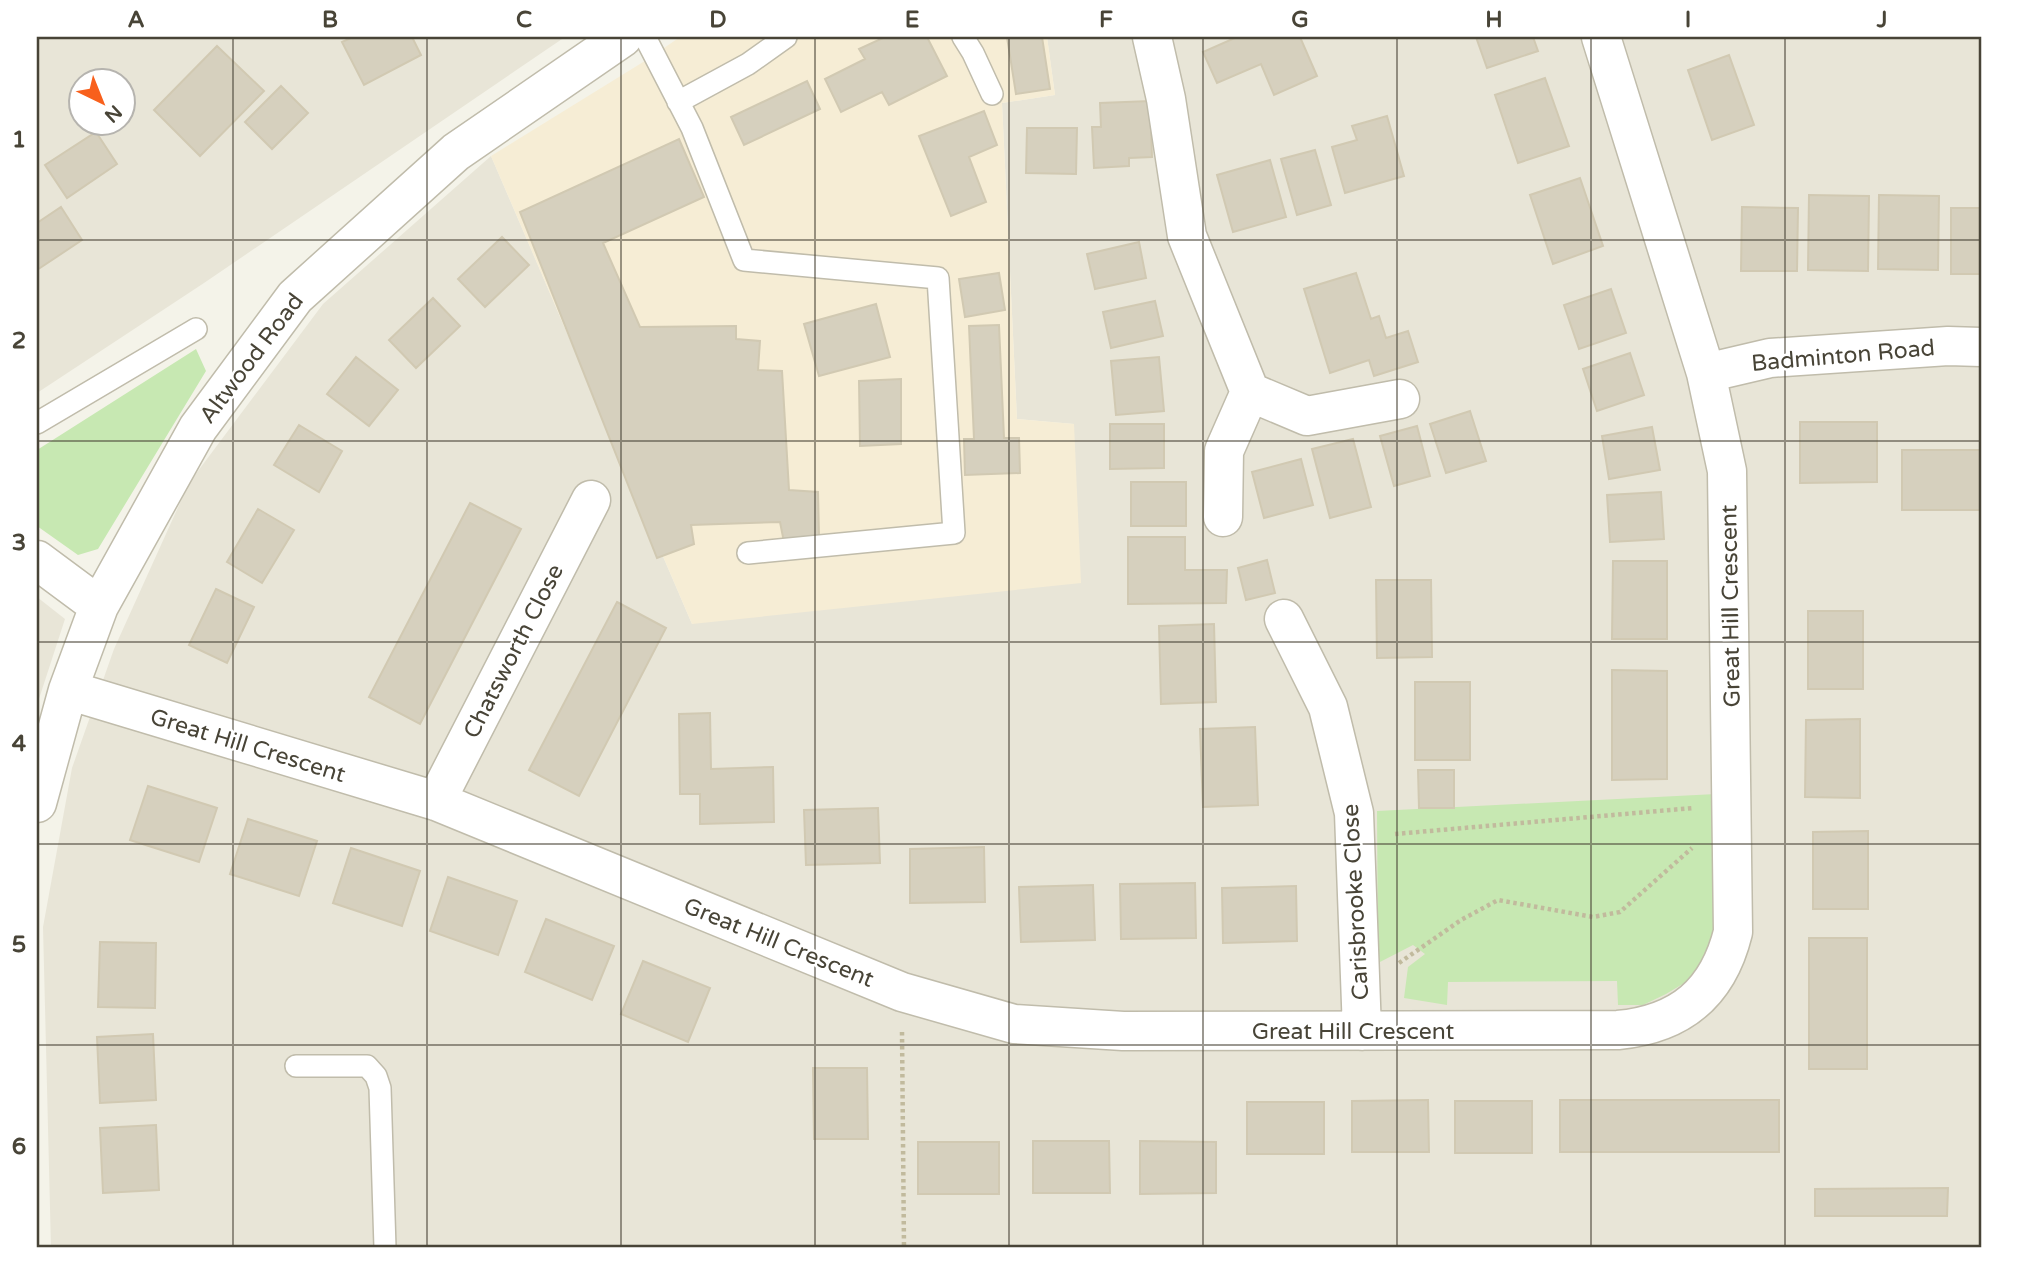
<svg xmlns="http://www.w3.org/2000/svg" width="2018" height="1285" viewBox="0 0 2018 1285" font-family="'Varela Round',sans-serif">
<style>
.residential{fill:#e8e5d7;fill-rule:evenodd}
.commercial{fill:#f6edd5}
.green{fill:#c7e8b2}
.building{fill:#d6d0be;stroke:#d1c9b2;stroke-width:2}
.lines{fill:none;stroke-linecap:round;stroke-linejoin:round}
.service-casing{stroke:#c0bcab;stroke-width:24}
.minor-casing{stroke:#c0bcab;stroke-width:41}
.path{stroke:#c1ba9d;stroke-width:4.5;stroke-dasharray:3.5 3.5;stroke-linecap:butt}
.service{stroke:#fff;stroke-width:21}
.minor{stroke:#fff;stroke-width:38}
.grid{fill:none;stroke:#484437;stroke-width:2;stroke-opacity:0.55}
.labels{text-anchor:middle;stroke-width:5;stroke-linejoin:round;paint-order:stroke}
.street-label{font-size:23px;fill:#484437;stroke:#fff}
.neatline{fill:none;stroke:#484437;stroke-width:2.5}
.grid-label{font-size:23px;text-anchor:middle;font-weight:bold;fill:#484437}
</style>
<rect width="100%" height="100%" fill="#f4f3e9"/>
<!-- residential -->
<path class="residential" d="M37 37H565L204 283 37 393ZM80 80H122V122H80Z
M1047 37H1981V1248H51L43 927 72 768 114 649 189 483 323 304 491 156 692 624 1074 424 1017 419 1002 103 1055 95Z
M37 597 65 619 37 705Z"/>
<!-- commercial -->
<path class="commercial" d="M680 37H1047L1055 95 1002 103 1017 419 1074 424 1081 583 692 624 491 156 648 59Z"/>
<!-- green -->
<path class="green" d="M196 349 206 371 98 549 78 555 37 526V450Z
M1716 794 1717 929 1707 956 1686 982 1666 994 1643 1005H1618L1617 981 1448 982 1447 1005 1404 998 1408 967 1425 954 1413 945 1378 963 1377 811Z"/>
<!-- building -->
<path class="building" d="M353 37H412L421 55 364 85 342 42Z
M885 37H927L947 76 889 105 882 92 841 112 825 79 865 59 859 49Z
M1007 37H1042L1050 89 1016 94Z
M1237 37H1300L1317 76 1274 95 1261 64 1217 83 1203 52Z
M1476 37H1533L1538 51 1487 68Z
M217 46 264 91 200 156 154 110Z
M1729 55 1754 125 1712 140 1688 70Z
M1545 78 1569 146 1518 163 1495 95Z
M807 81 820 109 744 145 731 117Z
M281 86 308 113 272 149 245 122Z
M1150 101 1152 157 1129 158V166L1094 168 1092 127H1101L1100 103Z
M984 111 997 145 969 157 986 202 951 216 919 136Z
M1387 116 1404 176 1345 193 1332 147 1357 140 1352 126Z
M1027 128H1077L1076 174 1026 173Z
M96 132 117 164 67 198 45 165Z
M679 139 704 197 603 243 640 327 736 326V339L760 341 758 370 782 371 789 490 818 492 819 537 785 547 780 522 691 525 694 544 657 558 520 212Z
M1315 150 1331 205 1297 215 1281 159Z
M1270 160 1286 217 1233 232 1217 175Z
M1580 178 1603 246 1553 264 1530 195Z
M1809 195 1869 196 1868 271 1808 270Z
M1879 195 1939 196 1938 270 1878 269Z
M61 207 82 240 37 270V223Z
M1742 207 1798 208 1797 271H1741Z
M1951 208H1981V274H1951Z
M502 237 529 265 485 307 458 279Z
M1139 242 1146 278 1095 289 1087 254Z
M999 273 1005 310 965 317 959 279Z
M1356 273 1371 319 1379 316 1386 338 1408 331 1418 362 1374 376 1369 360 1330 373 1304 289Z
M1611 289 1626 333 1579 349 1564 305Z
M433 298 460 326 416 368 389 340Z
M1155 301 1163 336 1111 348 1103 312Z
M876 304 890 357 819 376 804 324Z
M999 325 1004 438H1019L1020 473 965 475 964 439H974L969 326Z
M1630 353 1644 395 1597 411 1583 369Z
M356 357 398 390 369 426 327 394Z
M1159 357 1164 411 1116 415 1111 361Z
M901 379V444L860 446 859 381Z
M1470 411 1486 461 1446 473 1430 424Z
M1800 422H1877V482L1800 483Z
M1110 424H1164V468L1110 469Z
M299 425 342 451 319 492 274 465Z
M1417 426 1430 476 1394 486 1380 436Z
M1652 427 1660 470 1609 479 1602 436Z
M1353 439 1371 507 1330 518 1312 449Z
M1902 450H1980V510H1902Z
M1301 459 1313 505 1264 518 1252 472Z
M1131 482H1186V526H1131Z
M1661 492 1664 539 1610 542 1607 495Z
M470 503 521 529 420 724 369 697Z
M258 509 294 530 262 583 227 562Z
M1128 537H1185V570H1227L1226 603 1128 604Z
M1267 560 1275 593 1246 600 1238 568Z
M1613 561H1667V639H1612Z
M1376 580H1431L1432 657 1377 658Z
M216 589 254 607 227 663 189 645Z
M617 602 666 628 579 796 529 770Z
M1808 611H1863V689H1808Z
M1214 624 1216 702 1161 704 1159 626Z
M1612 670 1667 671V779L1612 780Z
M1415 682H1470V760H1415Z
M710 713 711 769 773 767 774 822 700 824V794H680L679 714Z
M1860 719V798L1805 797 1806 720Z
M1255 727 1258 805 1203 807 1200 729Z
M1418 770H1454V808H1419Z
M148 786 217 808 199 862 130 840Z
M878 808 880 863 806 865 804 810Z
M248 819 317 841 299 896 230 874Z
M1868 831V909H1813V832Z
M984 847 985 902 910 903V849Z
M351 848 420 871 402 926 333 903Z
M448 877 517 901 498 955 430 931Z
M1195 883 1196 938 1121 939 1120 884Z
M1093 885 1095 940 1021 942 1019 887Z
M1296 886 1297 941 1223 943 1222 888Z
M546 919 614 946 592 1000 525 972Z
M1809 938H1867V1069H1809Z
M100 942 156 943 155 1008 98 1007Z
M643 961 710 988 688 1042 621 1014Z
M153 1034 156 1100 100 1103 97 1037Z
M813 1068H867L868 1139H814Z
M1428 1100 1429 1152H1352V1101Z
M1560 1100H1779V1152H1560Z
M1455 1101H1532V1153H1455Z
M1247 1102H1324V1154H1247Z
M156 1125 159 1190 103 1193 100 1128Z
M1033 1141H1109L1110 1193H1033Z
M1140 1141 1216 1142V1193L1140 1194Z
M918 1142H999V1194H918Z
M1948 1188 1947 1216H1815V1189Z"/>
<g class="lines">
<defs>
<path id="service" d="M645 37 692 128 744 260 938 278 954 533 748 553
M963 37 973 53 992 94
M678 102 748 64 786 37
M37 423 196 329
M296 1066H367L376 1076 380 1088 385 1248"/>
<path id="minor" d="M1152 37 1166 99 1187 236 1250 392
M1706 373 1770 358 1948 346 1981 347
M1250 392 1307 416 1400 399
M1223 517 1224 451 1250 392
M37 560 99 606
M1284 619 1328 707 1354 813 1362 1031
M68 690 436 801 902 992 1014 1024 1123 1031 1618 1030C1681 1024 1718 993 1733 932L1727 471 1706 373 1601 37
M436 801 591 500
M37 803 68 690 99 606 198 428 295 297 456 152 623 37"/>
</defs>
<!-- service casing -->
<use href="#service" class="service-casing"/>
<!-- minor casing -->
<use href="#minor" class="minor-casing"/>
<!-- path -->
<path class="path" d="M1395 834 1693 808
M1399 963 1461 920 1498 900 1593 917 1620 912 1692 848
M902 1032 904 1248"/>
<!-- service -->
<use href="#service" class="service"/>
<!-- minor -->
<use href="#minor" class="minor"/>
</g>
<!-- grid -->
<path class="grid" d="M233 37V1248M427 37V1248M621 37V1248M815 37V1248M1009 37V1248M1203 37V1248M1397 37V1248M1591 37V1248M1785 37V1248M37 240H1981M37 441H1981M37 642H1981M37 844H1981M37 1045H1981"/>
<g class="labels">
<!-- street labels -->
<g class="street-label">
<text transform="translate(1843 355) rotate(-5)" y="8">Badminton Road</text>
<text transform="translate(251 358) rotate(-53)" y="8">Altwood Road</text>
<text transform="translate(1730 606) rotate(-91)" y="8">Great Hill Crescent</text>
<text transform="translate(513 651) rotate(-63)" y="8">Chatsworth Close</text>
<text transform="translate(248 745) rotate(17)" y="8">Great Hill Crescent</text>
<text transform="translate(1355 902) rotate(-93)" y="8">Carisbrooke Close</text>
<text transform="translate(779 942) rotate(22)" y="8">Great Hill Crescent</text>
<text x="1353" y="1039">Great Hill Crescent</text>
</g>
</g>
<!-- border -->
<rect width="2018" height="1285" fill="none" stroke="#ffffff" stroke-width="77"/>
<!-- north arrow -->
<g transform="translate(102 102) rotate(137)"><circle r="33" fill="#ffffff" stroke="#b6b4af" stroke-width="2"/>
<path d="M0-5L12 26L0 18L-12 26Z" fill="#f8601c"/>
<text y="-10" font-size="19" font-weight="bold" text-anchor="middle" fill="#484437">N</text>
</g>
<rect x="38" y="38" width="1942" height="1208" class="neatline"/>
<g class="grid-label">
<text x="136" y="27">A</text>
<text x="330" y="27">B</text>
<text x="524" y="27">C</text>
<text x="718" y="27">D</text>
<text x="912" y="27">E</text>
<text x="1106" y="27">F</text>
<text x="1300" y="27">G</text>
<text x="1494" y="27">H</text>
<text x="1688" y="27">I</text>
<text x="1882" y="27">J</text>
<text x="19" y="147">1</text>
<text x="19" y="348">2</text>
<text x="19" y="550">3</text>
<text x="19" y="751">4</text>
<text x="19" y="952">5</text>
<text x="19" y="1154">6</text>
</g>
</svg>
